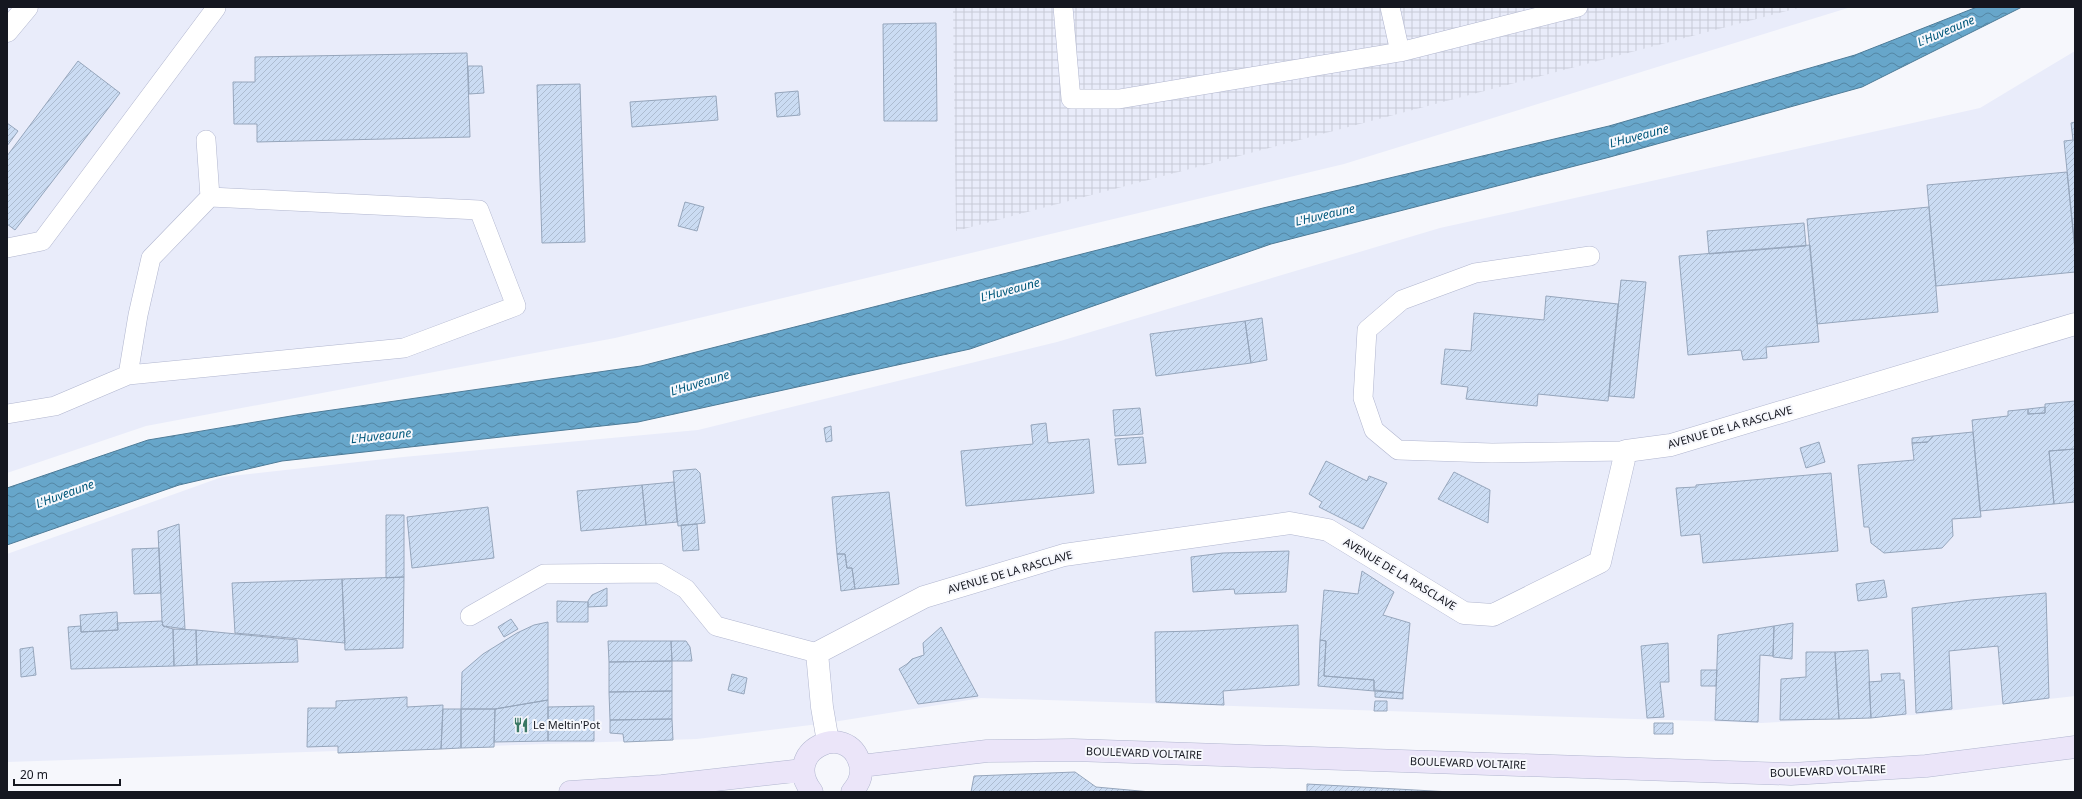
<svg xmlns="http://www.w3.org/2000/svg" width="2082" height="799" viewBox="0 0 2082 799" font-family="'Noto Sans',sans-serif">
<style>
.built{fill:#e9ecfa}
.industrial{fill:url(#industrial-grid)}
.water{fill:url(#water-waves);stroke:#4e7b97}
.building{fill:url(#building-hatch);stroke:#96a6bc}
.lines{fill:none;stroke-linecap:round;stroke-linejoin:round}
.lane-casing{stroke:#b1b6cf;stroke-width:20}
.street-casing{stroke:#b1b6cf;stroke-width:23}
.secondary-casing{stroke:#b1b6cf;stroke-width:23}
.lane{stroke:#fff;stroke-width:19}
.street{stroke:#fff;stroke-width:22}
.secondary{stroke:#ebe5f9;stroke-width:22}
.labels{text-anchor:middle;stroke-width:4;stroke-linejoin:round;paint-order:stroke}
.street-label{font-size:11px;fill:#151720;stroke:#f6f7fc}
.poi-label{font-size:11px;fill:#151720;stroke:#f6f7fc;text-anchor:start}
.water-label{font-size:12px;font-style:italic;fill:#00587b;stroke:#f6f7fc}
</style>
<defs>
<pattern id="industrial-grid" width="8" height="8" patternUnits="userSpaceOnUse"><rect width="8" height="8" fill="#e9ecfa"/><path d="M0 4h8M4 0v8" fill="none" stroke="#c7cad6"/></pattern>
<pattern id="water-waves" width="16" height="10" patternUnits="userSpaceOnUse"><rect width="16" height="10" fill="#67a6ca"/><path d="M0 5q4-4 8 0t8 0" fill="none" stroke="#5486a4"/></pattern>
<pattern id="building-hatch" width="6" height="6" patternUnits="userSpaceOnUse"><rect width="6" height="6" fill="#cbdcf3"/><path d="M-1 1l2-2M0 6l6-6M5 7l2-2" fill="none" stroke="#adbcd0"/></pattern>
</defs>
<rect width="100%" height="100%" fill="#f6f7fc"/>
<!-- built -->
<path class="built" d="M7 7H1851L1344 164 615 338 146 426 7 473Z
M2075 51V696L1914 715 1761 723 981 698 827 723 697 739 7 762V554L222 477 403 457 698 430 1057 342 1440 228 1980 108Z"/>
<!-- industrial -->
<path class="industrial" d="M953 7H1802L956 231Z"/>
<!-- water -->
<path class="water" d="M1977 7H2022L1862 87 1610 157 1271 244 970 349 638 422 282 461 179 485 7 545V488L148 440 297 415 641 366 1263 208 1609 126 1855 55Z"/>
<!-- building -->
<path class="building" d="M936 23 937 121H884L883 24Z
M467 53 470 137 257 142V124H234L233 82H255V57Z
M78 61 120 93 15 230 7 224V156Z
M468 66H482L484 93 469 94Z
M580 84 585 242 542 243 537 85Z
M798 91 800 115 777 117 775 93Z
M716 96 718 120 632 127 630 102Z
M2075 122V248L2064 141 2073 140 2071 123Z
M7 123 18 131 7 146Z
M2067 172 2075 251V272L1936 286 1927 185Z
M685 202 704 207 697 231 678 226Z
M1929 207 1938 312 1817 324 1807 219Z
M1804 223 1806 246 1709 254 1707 231Z
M1810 245 1819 342 1766 347 1767 358 1743 360 1741 350 1688 355 1679 256Z
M1621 280 1646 282 1634 398 1609 396Z
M1546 296 1618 304 1608 401 1538 394 1537 406 1466 399 1468 387 1441 384 1445 349 1471 351 1474 313 1544 320Z
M1262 318 1267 360 1251 363 1245 321Z
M1245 321 1251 363 1156 376 1150 334Z
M2075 401V449L2049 451 2054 504 1980 511 1972 420 2008 416V411L2028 409V414L2045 413V404Z
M2045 407V413L2028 414V409Z
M1140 408 1143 434 1115 436 1113 410Z
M1046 423 1048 443 1089 439 1094 493 966 506 961 451 1033 444 1031 425Z
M831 426 832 441 826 442 824 428Z
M1973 432 1981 517 1952 519 1953 536 1942 548 1884 553 1871 543 1869 527H1864L1858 465 1914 460 1912 443 1928 442 1933 436Z
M1933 436 1928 442 1912 443V438Z
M1143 437 1146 463 1118 465 1115 439Z
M1819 442 1825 462 1806 468 1800 448Z
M2075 449V502L2054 504 2049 451Z
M1326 461 1367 481 1369 476 1387 483 1363 529 1319 507 1322 502 1309 494Z
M696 469 700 473 705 523 678 526 673 471Z
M1454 472 1490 490 1488 523 1438 499Z
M1831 473 1838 551 1703 563 1700 534 1681 536 1676 488 1696 487V485Z
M674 482 677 522 646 525 642 485Z
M642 485 646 525 581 531 577 491Z
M889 492 899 584 855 589 852 568H847L845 554H837L832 497Z
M488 507 494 558 412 568 407 517Z
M386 515H404V577L386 578Z
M179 524 185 629 163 626 162 621 158 531Z
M697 524 699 550 683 551 681 525Z
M159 548 161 593 134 594 132 549Z
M1289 551 1286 592 1235 594 1234 589 1193 592 1191 557 1223 553Z
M837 554H845L847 568H852L855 589 841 591Z
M1362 571 1394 592 1383 615 1410 623 1403 693 1374 691V680L1324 676 1326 641 1320 640 1324 590 1358 594Z
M404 577 403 648 345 650 342 579Z
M342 579 345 643 235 633 232 583Z
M1884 580 1887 597 1858 601 1856 584Z
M607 588V606L588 607V601L592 595Z
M2046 593 2049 698 2003 704 1998 646 1949 651 1952 709 1916 713 1912 608 1971 600Z
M557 601 588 602V622H557Z
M117 612 118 630 81 632 80 615Z
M511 619 518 629 504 637 498 627Z
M162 621 163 626 173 629 174 666 71 669 68 627 81 626V632L118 630 117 623Z
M548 622V700L495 709H461L462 672 483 654 517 633 534 625Z
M1793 623 1792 659 1773 657 1774 626Z
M1298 625 1299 685 1223 691 1224 705 1156 702 1155 632 1196 631Z
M1774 626 1773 656 1760 655 1758 722 1715 720 1718 635Z
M941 627 978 696 918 704 899 669 907 664 912 659 924 655 923 643Z
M173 629 196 630 197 665 174 666Z
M196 630 297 640 298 662 197 665Z
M1320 640 1326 641 1324 676 1374 680V691L1318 686Z
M608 641H671L672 661 609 662Z
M671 641H686L690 647 692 661H672Z
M1668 643 1669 682H1660L1664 717 1647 718 1641 646Z
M33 647 36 675 21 677 20 649Z
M1868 650 1871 718 1839 719 1835 652Z
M1806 652H1835L1839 719 1780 720 1781 679 1806 677Z
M672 661V691L609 692V662Z
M1701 670H1717L1716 686H1701Z
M1900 673V680H1904L1906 714 1871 718 1869 682 1882 681 1881 674Z
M732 674 747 678 744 694 728 690Z
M1375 690 1403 693V699L1375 697Z
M672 691V719L610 720 609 692Z
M407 697V707L443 705 441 749 338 753V746L307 747 308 708H336V701Z
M548 700V741L494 742 495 709Z
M1375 701H1387V711H1374Z
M594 706V741H548V707Z
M443 709H461V748L441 749Z
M461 709H495L494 747 461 748Z
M672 719 673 740 624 742 623 734 610 733V720Z
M1654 723H1673V734H1654Z
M1075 772 1096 787 1151 792H971L974 776Z
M1307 784 1451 792H1307Z"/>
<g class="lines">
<defs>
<path id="lane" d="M1063 7 1071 99H1119L1400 52 1390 7
M1400 52 1578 7
M7 248 42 241 216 8
M1590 256 1475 273 1402 300 1367 330 1363 398 1374 430 1398 450 1492 453 1626 451
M128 375 138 315 151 258 210 197
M7 414 55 406 128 375 404 348 516 306 479 210 210 197 206 140
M470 616 544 574 659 573 686 589 716 626 817 653"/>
<path id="street" d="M7 31 27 7
M828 742 822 707 817 653 924 597 1064 555 1290 523 1328 530 1464 613 1493 615 1600 562 1626 451 1671 445 2075 324"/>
<path id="secondary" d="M861 766 987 751 1073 750 1791 774 1926 766 2075 747
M570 792 662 786 803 770
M812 792C780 751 848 719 860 764 863 774 859 784 852 792"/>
</defs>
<!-- lane casing -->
<use href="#lane" class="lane-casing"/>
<!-- street casing -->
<use href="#street" class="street-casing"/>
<!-- secondary casing -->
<use href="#secondary" class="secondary-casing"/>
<!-- lane -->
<use href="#lane" class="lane"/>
<!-- street -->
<use href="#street" class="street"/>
<!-- secondary -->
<use href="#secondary" class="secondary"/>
</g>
<!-- icons -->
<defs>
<symbol id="restaurant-bare" viewBox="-9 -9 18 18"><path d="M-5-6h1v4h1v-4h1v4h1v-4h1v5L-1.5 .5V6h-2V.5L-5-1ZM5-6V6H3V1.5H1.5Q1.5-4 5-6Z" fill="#3a7864" stroke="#f6f7fc" stroke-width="2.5" paint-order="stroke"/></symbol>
</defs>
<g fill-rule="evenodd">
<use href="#restaurant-bare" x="510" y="714" width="22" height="22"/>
</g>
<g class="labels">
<!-- street labels -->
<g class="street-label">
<text transform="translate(1730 427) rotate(-16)" y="4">AVENUE DE LA RASCLAVE</text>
<text transform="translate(1010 572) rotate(-16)" y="4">AVENUE DE LA RASCLAVE</text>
<text transform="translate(1400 574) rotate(31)" y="4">AVENUE DE LA RASCLAVE</text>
<text transform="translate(1144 753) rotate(2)" y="4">BOULEVARD VOLTAIRE</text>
<text transform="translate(1468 763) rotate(2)" y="4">BOULEVARD VOLTAIRE</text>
<text transform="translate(1828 771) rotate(-2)" y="4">BOULEVARD VOLTAIRE</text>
</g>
<!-- poi labels -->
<g class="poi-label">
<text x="533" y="729">Le Meltin'Pot</text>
</g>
<!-- water labels -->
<g class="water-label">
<text transform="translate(1946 31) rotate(-23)" y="4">L'Huveaune</text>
<text transform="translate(1639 136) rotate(-15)" y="4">L'Huveaune</text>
<text transform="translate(1325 215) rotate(-13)" y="4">L'Huveaune</text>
<text transform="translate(1010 290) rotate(-15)" y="4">L'Huveaune</text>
<text transform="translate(700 383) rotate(-17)" y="4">L'Huveaune</text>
<text transform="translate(381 436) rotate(-6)" y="4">L'Huveaune</text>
<text transform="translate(65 494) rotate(-20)" y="4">L'Huveaune</text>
</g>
</g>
<!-- border -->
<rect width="2082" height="799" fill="none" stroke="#151720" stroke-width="16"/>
<!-- scale -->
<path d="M14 779v6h106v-6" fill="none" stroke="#151720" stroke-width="2"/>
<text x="20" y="779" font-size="12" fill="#151720" stroke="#f6f7fc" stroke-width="3" paint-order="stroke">20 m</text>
</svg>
